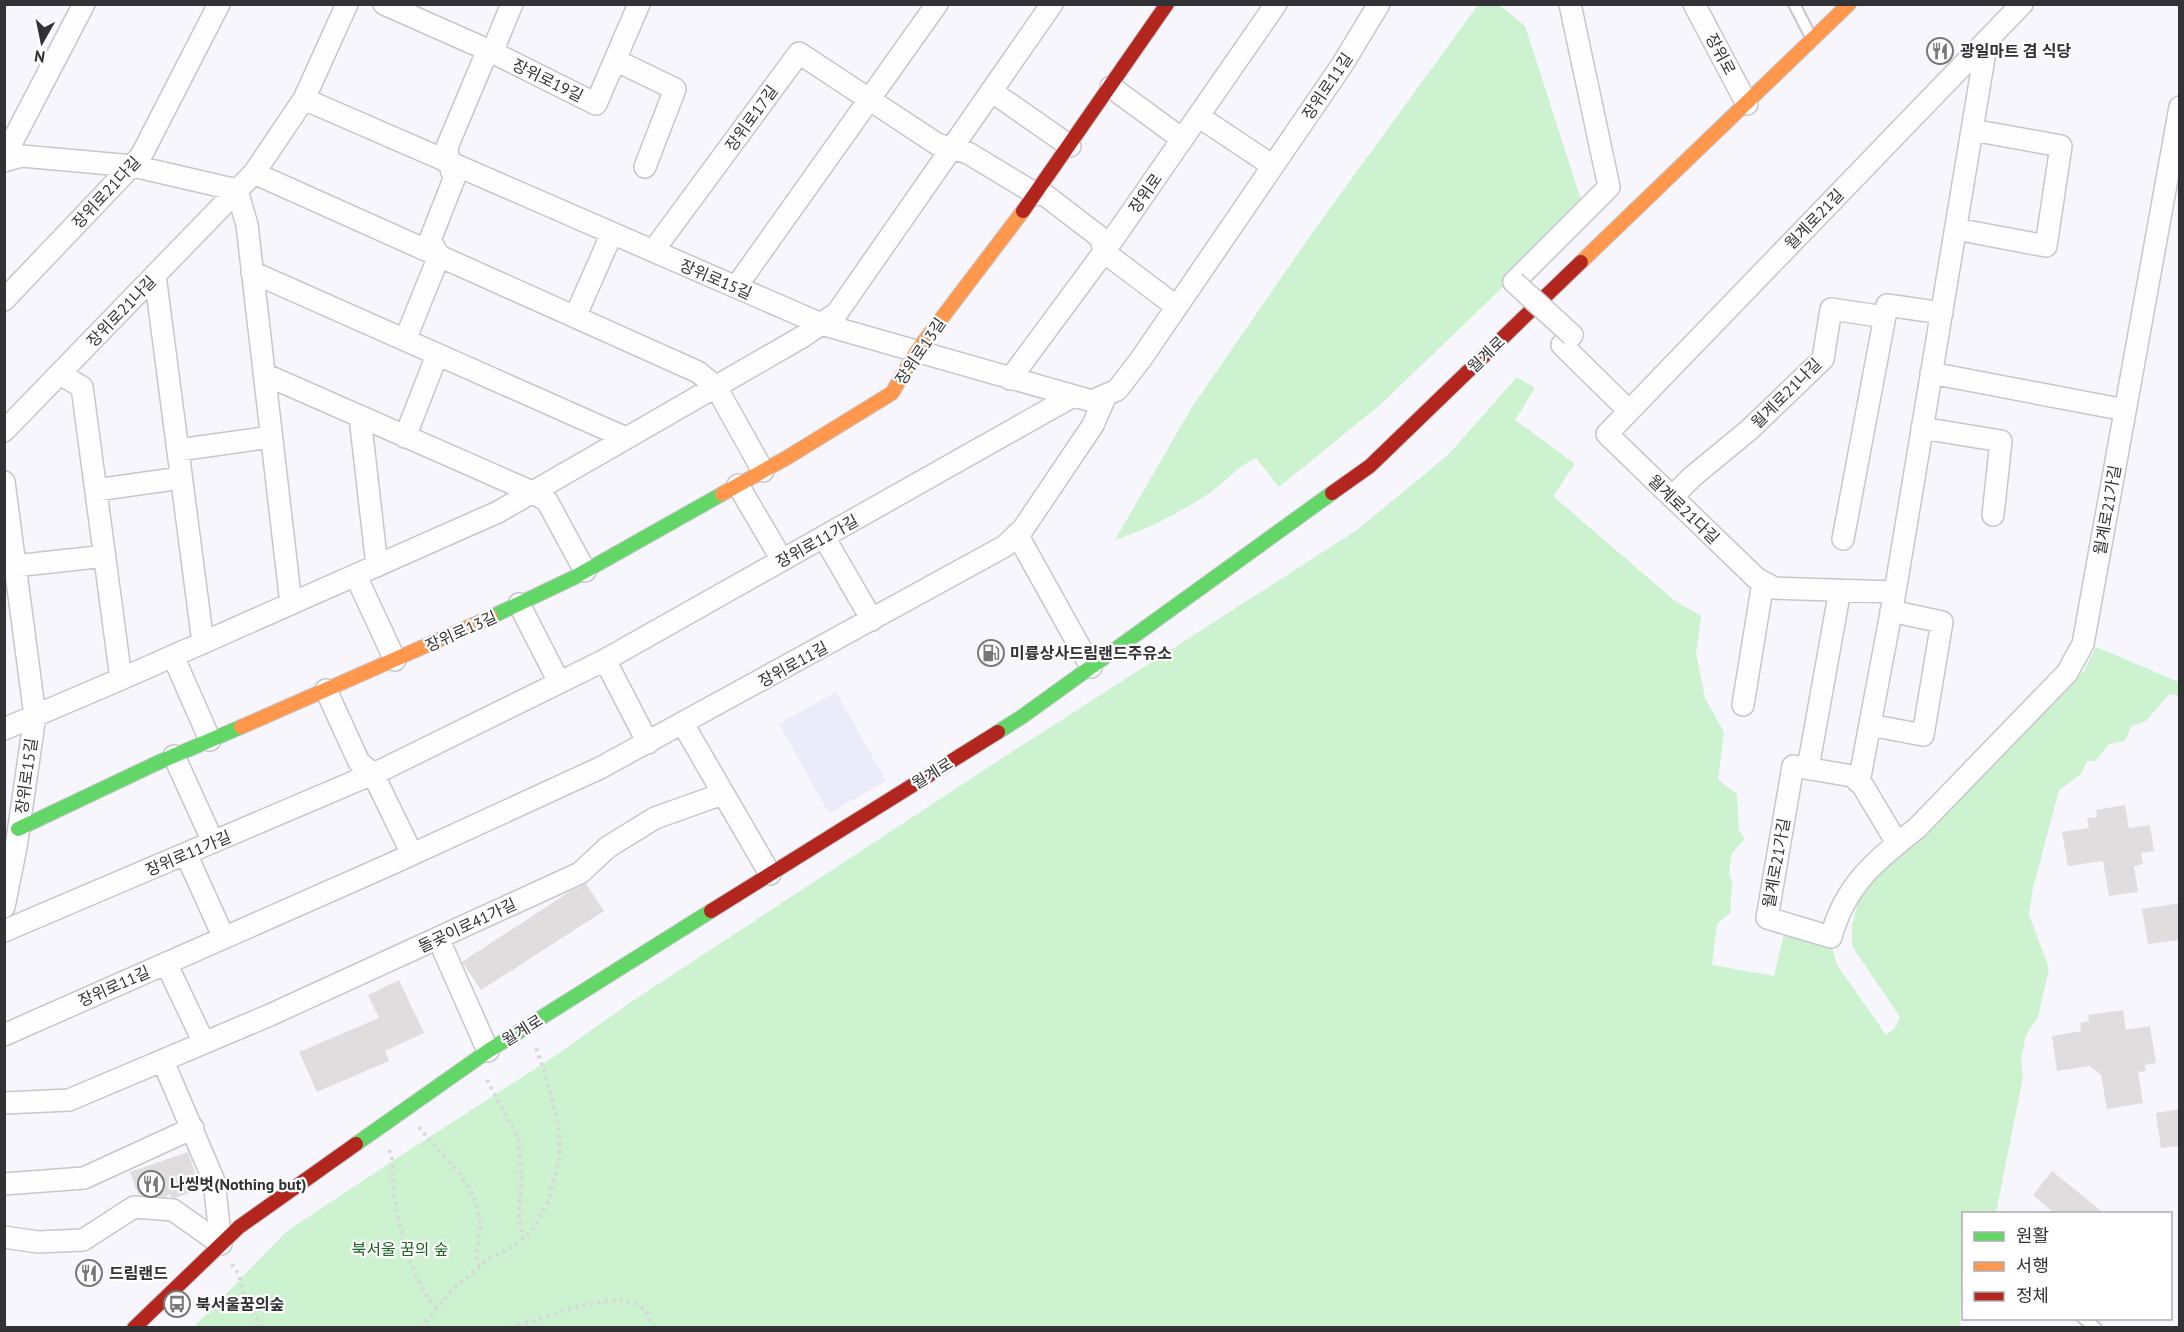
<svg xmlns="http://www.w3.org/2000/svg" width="2184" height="1332" viewBox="0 0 2184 1332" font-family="'PT Sans','Noto Sans KR',sans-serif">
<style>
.built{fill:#ecebf9}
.green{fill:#ccf2cf}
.building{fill:#e0dddf}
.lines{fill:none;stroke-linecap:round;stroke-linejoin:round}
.lane-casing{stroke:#c7c7cb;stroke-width:14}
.street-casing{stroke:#c7c7cb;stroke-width:24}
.fast-casing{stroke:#c7c7cb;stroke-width:16}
.slow-casing{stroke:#c7c7cb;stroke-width:16}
.jam-casing{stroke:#c7c7cb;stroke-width:16}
.path{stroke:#d8d8da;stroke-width:4;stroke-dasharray:3 4.5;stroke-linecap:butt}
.lane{stroke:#fefeff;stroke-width:10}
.street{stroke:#fefeff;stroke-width:21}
.fast{stroke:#63d668;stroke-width:14}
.slow{stroke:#ff974d;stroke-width:14}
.jam{stroke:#b3261e;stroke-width:14}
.street-bridge-casing{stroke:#c7c7cb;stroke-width:24;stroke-linecap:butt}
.street-bridge{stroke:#fefeff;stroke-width:21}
.labels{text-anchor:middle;stroke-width:4.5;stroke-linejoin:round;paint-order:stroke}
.poi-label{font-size:16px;font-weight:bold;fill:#323236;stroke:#fff;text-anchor:start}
.street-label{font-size:16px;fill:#323236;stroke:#fff}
.park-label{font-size:16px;fill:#1a6322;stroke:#fff}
</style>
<rect width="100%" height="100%" fill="#f6f6fc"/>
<!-- built -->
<path class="built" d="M836 692 886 781 829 813 779 724Z"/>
<!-- green -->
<path class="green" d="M1478 5H1499L1525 26 1584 209 1381 404 1279 487 1256 458C1237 466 1225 483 1208 494 1179 513 1148 529 1115 540L1192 407 1315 229Z
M1517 377 1535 388 1515 420 1575 464 1553 496 1675 601 1701 616 1696 653 1705 698 1724 732 1718 780 1737 794 1739 830 1745 839 1732 853 1729 872 1732 883 1730 913 1717 924 1712 965 1774 976 1785 930 1832 948 1837 965 1886 1035 1895 1028 1900 1017 1852 946V925L1860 894 1877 873 1928 827 2084 671 2096 647 2179 682V696L2169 694 2146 721 2131 726 2125 741 2109 744 2095 761H2087L2081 774 2059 790 2033 888 2029 915 2049 968 2038 1017 2026 1035 2021 1060 2023 1077 1996 1213 1964 1214 1960 1327 193 1328 287 1231 394 1160 555 1056 631 1002 1004 757 1357 530 1448 455Z"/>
<!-- building -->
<path class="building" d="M2125 805 2129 828 2150 825 2154 851 2141 853 2143 864 2134 866 2138 892 2109 896 2103 861 2068 866 2062 832 2089 828 2087 818 2097 817 2096 810Z
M586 884 604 911 481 990 462 962 569 892Z
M2180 903V940L2148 944 2142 909Z
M399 980 424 1033 385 1051 389 1061 317 1092 299 1052 379 1018 368 995Z
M2123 1010 2126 1030 2150 1026 2156 1063 2145 1065 2146 1071 2138 1072 2143 1103 2107 1109 2101 1075 2090 1066 2057 1071 2052 1036 2081 1031 2080 1023 2089 1021 2088 1015Z
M2180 1109V1146L2161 1148 2156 1113Z
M188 1152 201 1189 175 1198 171 1197 170 1194 164 1197 138 1194 130 1172Z
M2052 1171 2105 1214H2055L2033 1195Z"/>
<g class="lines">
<defs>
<path id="lane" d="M1794 4 1811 37
M2083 1318 2096 1328"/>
<path id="street" d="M384 4 490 51 596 104 639 4
M1694 4 1747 104
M615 60 675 89 645 167
M1111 87 1182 139
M991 91 1070 146
M304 99 821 324 1092 401 1117 390 1141 359 1342 65 1379 4
M1198 116 1273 166
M4 161 22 156 133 166 237 190 247 225 291 604
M4 161 11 144 84 4
M254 173 698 372 716 387 763 471
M1956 229 2046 246 2061 146 1972 130
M653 251 799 53 937 144 968 153 1036 194 1045 195 1101 238 1104 252 1177 307
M252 272 626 438
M155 275 203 643
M1514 282 1609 187 1570 4
M736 287 937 4
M4 300 141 156 219 4
M575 317 612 233
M1572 335 1562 345 1629 411
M405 340 439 256 430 240 454 179 449 162 447 147 484 59 495 45 512 4
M1931 373 2125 410
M60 374 82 387 121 679
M264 374 532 492 547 501 585 571
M1010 379 1104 252 1276 4
M360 417 377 566
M1922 428 2001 441 1993 515
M4 431 254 173 304 99 347 4
M405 437 437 355
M178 450 271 437
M4 482 35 716 16 847 4 907
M738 485 782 560
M96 490 181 478
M1672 497 1692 477 1749 430 1823 359 1831 309 1885 317
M1017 534 1091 667
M824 537 872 620
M1843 539 1887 305 1942 313
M15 566 105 556
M356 576 395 660
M1895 592 1774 588 1756 578 1607 434 2022 4
M519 604 559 682
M173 656 210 740
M605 660 648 743
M326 690 359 762 373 774 412 854
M1743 705 1763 582
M683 724 770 874
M1870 725 1923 735 1942 622 1891 611
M4 729 121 679 498 512 802 337 837 313 1052 4
M174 756 213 842
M1808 768 1840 590
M1859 782 1895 592 1987 40
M1897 843 1863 786 1852 776 1793 766 1767 918 1831 937C1845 885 1876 860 1917 828L2067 673 2083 644 2180 107
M186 854 224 938
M4 931 384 769 605 660 1073 396
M438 938 488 1051
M166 963 204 1043
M4 1035 391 864 600 768 1005 546 1023 529 1093 425 1106 395
M163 1061 214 1181 221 1244
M4 1103 69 1100 270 1015 580 873 608 847 655 818 722 794
M4 1184 84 1178 193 1128
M4 1237 38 1242 83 1240 134 1207 173 1210 221 1244"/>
<path id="fast" d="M491 617 573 578 722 494
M998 732 1023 716 1332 493
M18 829 157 763 241 727
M356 1144 488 1051 711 911"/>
<path id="slow" d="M1581 262 1849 4
M722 494 788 457 892 393 916 352 1023 211
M241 727 491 617"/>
<path id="jam" d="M1023 211 1167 4
M1332 493 1370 466 1581 262
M711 911 998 732
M134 1328 239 1227 356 1144"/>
</defs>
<!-- lane casing -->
<use href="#lane" class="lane-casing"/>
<!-- street casing -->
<use href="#street" class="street-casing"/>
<!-- fast casing -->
<use href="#fast" class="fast-casing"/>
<!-- slow casing -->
<use href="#slow" class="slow-casing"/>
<!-- jam casing -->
<use href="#jam" class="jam-casing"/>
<!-- path -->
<path class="path" d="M487 1080 519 1140 521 1174 519 1217 523 1239
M419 1127C443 1159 475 1179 480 1221 482 1236 472 1253 480 1267
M389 1150C395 1163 391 1174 393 1187 399 1230 410 1276 437 1310
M232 1264 239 1275 245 1299 262 1328
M421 1328 453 1289 467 1277 490 1258 513 1247 532 1231 548 1201 560 1157 559 1129 548 1083 536 1047
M511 1328C540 1319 603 1294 632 1302 636 1304 641 1307 645 1309L653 1328"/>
<!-- lane -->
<use href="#lane" class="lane"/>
<!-- street -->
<use href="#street" class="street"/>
<!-- fast -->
<use href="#fast" class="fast"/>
<!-- slow -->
<use href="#slow" class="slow"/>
<!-- jam -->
<use href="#jam" class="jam"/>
<defs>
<path id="street-bridge" d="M1514 282 1572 335"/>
</defs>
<!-- street-bridge casing -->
<use href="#street-bridge" class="street-bridge-casing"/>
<!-- street-bridge -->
<use href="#street-bridge" class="street-bridge"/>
</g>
<!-- icons -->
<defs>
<symbol id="restaurant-ring" viewBox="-11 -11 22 22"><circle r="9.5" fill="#fff" stroke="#77777b" stroke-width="1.5"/><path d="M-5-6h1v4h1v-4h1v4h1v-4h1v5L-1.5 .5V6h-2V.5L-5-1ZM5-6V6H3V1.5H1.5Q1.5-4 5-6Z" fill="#77777b"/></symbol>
<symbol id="fuel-ring" viewBox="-11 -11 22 22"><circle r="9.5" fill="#fff" stroke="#77777b" stroke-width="1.5"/><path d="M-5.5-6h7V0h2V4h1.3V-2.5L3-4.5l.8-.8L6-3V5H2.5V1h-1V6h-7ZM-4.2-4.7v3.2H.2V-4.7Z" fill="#77777b"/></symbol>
<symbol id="bus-ring" viewBox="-11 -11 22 22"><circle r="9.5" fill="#fff" stroke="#77777b" stroke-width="1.5"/><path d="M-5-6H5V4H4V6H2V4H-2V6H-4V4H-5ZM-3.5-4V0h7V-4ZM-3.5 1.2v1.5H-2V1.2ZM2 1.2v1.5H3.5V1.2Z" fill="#77777b"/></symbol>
</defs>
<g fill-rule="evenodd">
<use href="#restaurant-ring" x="1925" y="36" width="30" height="30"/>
<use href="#fuel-ring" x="976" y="638" width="30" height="30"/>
<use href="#restaurant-ring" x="136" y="1169" width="30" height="30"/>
<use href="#restaurant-ring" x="74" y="1258" width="30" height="30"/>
<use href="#bus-ring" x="162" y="1289" width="30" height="30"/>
</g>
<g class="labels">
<!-- poi labels -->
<g class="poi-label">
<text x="1960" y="57">광일마트 겸 식당</text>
<text x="1010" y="659">미륭상사드림랜드주유소</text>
<text x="170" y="1190">나씽벗(Nothing but)</text>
<text x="109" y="1279">드림랜드</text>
<text x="196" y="1310">북서울꿈의숲</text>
</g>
<!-- street labels -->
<g class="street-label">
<text transform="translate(1721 54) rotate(62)" y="6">장위로</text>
<text transform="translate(548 80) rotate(26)" y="6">장위로19길</text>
<text transform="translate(1327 86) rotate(-56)" y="6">장위로11길</text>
<text transform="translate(751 118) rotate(-54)" y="6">장위로17길</text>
<text transform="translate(106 192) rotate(-47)" y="6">장위로21다길</text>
<text transform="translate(1145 193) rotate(-55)" y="6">장위로</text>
<text transform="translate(1814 219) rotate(-46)" y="6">월계로21길</text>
<text transform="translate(716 279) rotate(23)" y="6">장위로15길</text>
<text transform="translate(121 311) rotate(-46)" y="6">장위로21나길</text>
<text transform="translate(920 351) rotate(-56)" y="6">장위로13길</text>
<text transform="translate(1486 354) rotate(-44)" y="6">월계로</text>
<text transform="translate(1786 393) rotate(-45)" y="6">월계로21나길</text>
<text transform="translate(1684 509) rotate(44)" y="6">월계로21다길</text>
<text transform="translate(2107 510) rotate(-80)" y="6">월계로21가길</text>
<text transform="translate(817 541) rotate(-29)" y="6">장위로11가길</text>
<text transform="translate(461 631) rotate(-24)" y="6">장위로13길</text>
<text transform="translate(793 664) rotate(-29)" y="6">장위로11길</text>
<text transform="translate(932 773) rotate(-32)" y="6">월계로</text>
<text transform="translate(26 776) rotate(-82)" y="6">장위로15길</text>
<text transform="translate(188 853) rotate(-23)" y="6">장위로11가길</text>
<text transform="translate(1776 863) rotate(-80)" y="6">월계로21가길</text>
<text transform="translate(467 925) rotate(-25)" y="6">돌곶이로41가길</text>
<text transform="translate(114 986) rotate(-24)" y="6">장위로11길</text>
<text transform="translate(522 1030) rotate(-32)" y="6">월계로</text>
</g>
<!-- park labels -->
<g class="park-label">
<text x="400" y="1255">북서울 꿈의 숲</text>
</g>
</g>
<!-- border -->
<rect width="2184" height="1332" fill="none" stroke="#323236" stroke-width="12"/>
<!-- legend -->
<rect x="1962" y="1212" width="210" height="108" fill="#ffffff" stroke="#adadaf" stroke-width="1.5"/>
<rect x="1974" y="1232" width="30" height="9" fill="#63d668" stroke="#adadaf" stroke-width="1.5"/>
<text x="2016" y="1242" font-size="18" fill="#323236">원활</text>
<rect x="1974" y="1262" width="30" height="9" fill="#ff974d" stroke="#adadaf" stroke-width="1.5"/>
<text x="2016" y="1272" font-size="18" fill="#323236">서행</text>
<rect x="1974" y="1292" width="30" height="9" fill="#b3261e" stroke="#adadaf" stroke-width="1.5"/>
<text x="2016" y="1302" font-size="18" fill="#323236">정체</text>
<!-- north arrow -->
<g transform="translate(42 42) rotate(189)" stroke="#ffffff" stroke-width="4.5" paint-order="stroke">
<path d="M0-4.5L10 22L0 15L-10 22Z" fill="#323236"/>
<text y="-9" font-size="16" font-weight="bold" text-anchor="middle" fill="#323236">N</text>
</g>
</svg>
